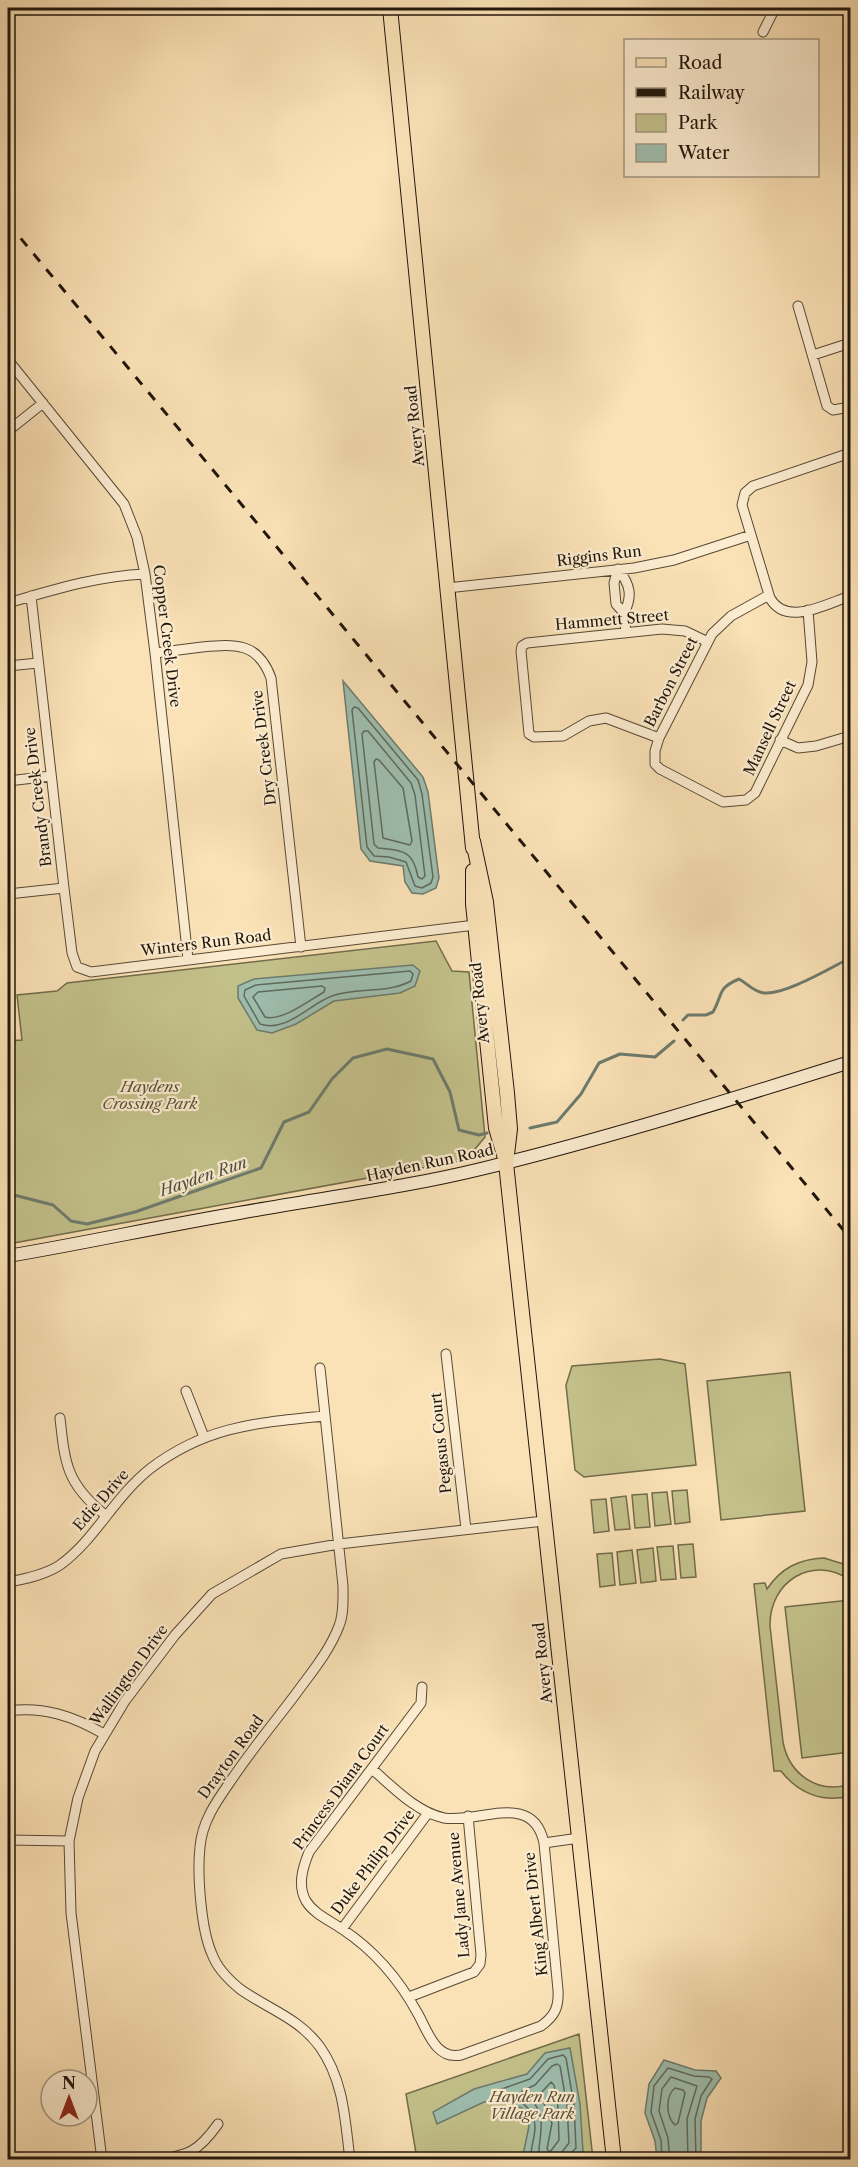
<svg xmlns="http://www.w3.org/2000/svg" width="858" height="2167" viewBox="0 0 858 2167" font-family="'Libre Caslon Text',serif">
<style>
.green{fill:#c3c18b;stroke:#726c4b;stroke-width:1.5}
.water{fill:#9ebeaf;stroke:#6c7b6d;stroke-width:1.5}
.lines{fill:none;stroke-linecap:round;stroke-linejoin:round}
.shore{stroke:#5f6a5d;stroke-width:1.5}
.stream{stroke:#6c7b6d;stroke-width:3}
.minor-casing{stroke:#564936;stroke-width:11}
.secondary-casing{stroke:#20160b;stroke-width:14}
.primary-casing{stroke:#20160b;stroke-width:16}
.minor{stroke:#fcecd0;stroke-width:9}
.secondary{stroke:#fcecd0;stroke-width:12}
.primary{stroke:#fae1b6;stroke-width:14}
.rail{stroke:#20160b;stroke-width:3;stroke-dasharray:10 10;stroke-linecap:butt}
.labels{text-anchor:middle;stroke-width:4.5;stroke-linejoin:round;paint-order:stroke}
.street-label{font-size:15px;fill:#20160b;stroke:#fcecd0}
.park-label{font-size:15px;font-style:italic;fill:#595238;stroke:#fcecd0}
.water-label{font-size:16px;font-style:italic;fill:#4c5144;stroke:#fcecd0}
</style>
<rect width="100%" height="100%" fill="#fae1b6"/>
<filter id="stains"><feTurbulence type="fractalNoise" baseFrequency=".00333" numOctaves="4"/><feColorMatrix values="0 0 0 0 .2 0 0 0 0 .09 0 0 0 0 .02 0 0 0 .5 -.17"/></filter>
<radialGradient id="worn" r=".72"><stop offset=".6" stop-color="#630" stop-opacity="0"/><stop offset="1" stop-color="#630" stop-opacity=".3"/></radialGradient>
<!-- green -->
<path class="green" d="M436 941 452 971 469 972 485 1137 466 1160 8 1244V1041L22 1040 17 995 57 991 67 983Z
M660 1359 685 1364 696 1465 584 1477 575 1470 566 1385 572 1366Z
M790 1372 805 1511 721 1520 707 1381Z
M687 1490 690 1522 675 1524 672 1491Z
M667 1492 671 1524 655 1526 652 1493Z
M647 1494 650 1527 635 1528 632 1495Z
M626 1496 630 1529 615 1530 611 1498Z
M606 1499 609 1531 594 1533 591 1500Z
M693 1544 696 1577 681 1578 678 1545Z
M673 1546 676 1579 661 1580 657 1547Z
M653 1548 656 1581 641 1583 637 1550Z
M632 1550 636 1583 620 1585 617 1552Z
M612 1553 615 1585 600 1587 597 1554Z
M824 1558 850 1566V1580C812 1554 769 1582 770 1626L783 1742C789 1774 818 1795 850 1784V1796C822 1803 798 1793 781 1771H774L754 1584 765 1583 767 1589C781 1568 799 1559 824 1558Z
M850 1600V1752L802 1758 785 1607Z
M579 2034 593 2159H417L406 2094Z"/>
<!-- water -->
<path class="water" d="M343 681 423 777 428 792 439 878 436 888 423 894 412 893 405 882 403 866 370 861 361 849Z
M413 965 420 971 415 986 400 993 334 1001 296 1024 272 1033 257 1030 238 998V986L254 979Z
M570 2048 580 2104 583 2152 570 2159H527L523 2155 529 2126 522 2108 500 2100 484 2102 437 2124 433 2112 474 2089 527 2074 545 2053Z
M664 2060 695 2070 716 2071 721 2078 707 2098 701 2121V2159H657L655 2141 645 2113 649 2084Z"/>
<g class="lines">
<!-- shore -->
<path class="shore" d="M354 707 358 708 418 780 422 794 433 877 431 883 422 888 415 886 406 862 389 857 374 856 367 847 352 710Z
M364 731H368L411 783 415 795 425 876 422 879 418 877C413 850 404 851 378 848L374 844 362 734Z
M376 759 379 760 403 788 412 841 410 845 383 838 374 762Z
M410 971 413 974 411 981C387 994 357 987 332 996 309 1004 287 1033 260 1024L244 996 245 990 256 985Z
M322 986 325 988 324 992C310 1000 281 1022 265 1017L253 997 258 992Z
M551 2082 554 2085 558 2107 559 2140 550 2152 547 2149 552 2123 540 2094Z
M675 2088 683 2090 685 2093 678 2123 675 2125C666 2117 665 2096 675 2088Z
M531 2160C530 2148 535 2138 535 2127 535 2106 517 2099 500 2093L499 2090 530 2079 548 2059 563 2055 566 2058 574 2105 576 2148 570 2154 569 2160
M539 2160C537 2138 549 2121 532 2100 529 2096 525 2095 522 2091L535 2085 552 2066 557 2064 560 2066 567 2106 569 2143 562 2152 561 2160
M662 2160 661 2140 651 2112 654 2086 668 2068 694 2076 709 2077 712 2079 701 2096 695 2119 696 2160
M670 2160 668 2138 659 2111 662 2089 671 2077 697 2086 687 2119 688 2160"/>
<!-- stream -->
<path class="stream" d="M683 1020 688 1015H706L713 1012C724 993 716 989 739 979 748 984 754 992 764 993 785 995 830 968 850 958
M530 1128 557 1122 581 1094 599 1063 620 1054 655 1057 674 1041
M8 1196 14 1195 53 1205 71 1221 87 1224 135 1212 261 1168 284 1122 309 1112 332 1079 353 1058 387 1049 433 1059 450 1092 459 1130 479 1135 487 1133"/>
<defs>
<path id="minor" d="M763 32 775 8
M798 306 827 406 833 410 850 407
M813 355 850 343
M8 360 124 504 137 537 145 574 155 653 188 959
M8 431 43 403
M850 453 753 486 745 493 742 505 770 598C786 627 826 604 850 596
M618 569 614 583 616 604 624 613 626 633
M618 569C630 584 633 596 624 613
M447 588 634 568 674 560 751 535
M769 595 731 616 712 634 659 738 655 751V764L660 769 723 802 746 800 755 793 808 685 812 662 808 610
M31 596 64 888 72 953 77 967 91 972 475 925
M8 603C53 590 97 576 145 574
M155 653C171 651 186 649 202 647 235 644 258 642 271 678L301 947
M8 666 38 663
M659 738 606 718 589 721 563 736 534 737 529 734 521 651 522 646 527 643 662 629 685 631 708 642
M780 740 798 748 816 746 850 736
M8 781 51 776
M8 894 64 888
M446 1354 466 1529
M320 1368 343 1586C343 1599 344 1614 339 1626 329 1652 311 1673 295 1695 273 1724 250 1752 230 1782 216 1802 202 1822 200 1847 197 1874 201 1930 212 1954 217 1968 229 1980 240 1989 268 2009 299 2018 320 2047 344 2081 345 2120 350 2160
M186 1391 204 1437
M60 1418C65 1465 67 1484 105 1515
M8 1582C25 1579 45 1575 60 1565 95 1540 115 1496 151 1468 207 1426 256 1423 324 1416
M8 1711C43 1706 73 1716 104 1734
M372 1769C393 1787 416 1812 444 1818 478 1824 533 1790 544 1843L558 1990C559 2007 555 2016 541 2026L461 2055C436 2060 428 2032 418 2014 400 1981 374 1950 342 1929 329 1920 314 1914 306 1901 297 1885 303 1867 309 1852L421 1703 422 1687
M8 1840 69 1841
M544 1843 579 1838
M342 1929 428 1813
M409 1997 474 1972 480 1964 481 1955 468 1816
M102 2160 71 1913 69 1841 78 1798 95 1751 125 1701 175 1635 212 1594 281 1554 339 1544 544 1521
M156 2160C189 2155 198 2152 218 2124"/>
<path id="secondary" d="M8 1256C85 1243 162 1226 239 1213 321 1198 404 1188 485 1168 608 1138 729 1100 850 1062"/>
<path id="primary" d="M390 8 473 848
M473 841 486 902 507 1093 510 1129 506 1163 518 1276 614 2160
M473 871V904L496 1128 504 1155"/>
</defs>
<!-- minor casing -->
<use href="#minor" class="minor-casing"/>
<!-- secondary casing -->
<use href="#secondary" class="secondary-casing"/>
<!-- primary casing -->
<use href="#primary" class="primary-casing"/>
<!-- minor -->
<use href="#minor" class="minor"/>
<!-- secondary -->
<use href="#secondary" class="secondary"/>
<!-- primary -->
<use href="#primary" class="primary"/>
<!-- rail -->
<path class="rail" d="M8 223 850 1238"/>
</g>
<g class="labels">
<!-- street labels -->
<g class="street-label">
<text transform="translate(415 426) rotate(-96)" y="5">Avery Road</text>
<text transform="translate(599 556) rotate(-7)" y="5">Riggins Run</text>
<text transform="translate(612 620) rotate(-5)" y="5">Hammett Street</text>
<text transform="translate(167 636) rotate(83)" y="5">Copper Creek Drive</text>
<text transform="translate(671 682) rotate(-63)" y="5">Barbon Street</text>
<text transform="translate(770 728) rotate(-65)" y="5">Mansell Street</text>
<text transform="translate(264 748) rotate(-97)" y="5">Dry Creek Drive</text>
<text transform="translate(38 797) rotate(-97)" y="5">Brandy Creek Drive</text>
<text transform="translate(206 943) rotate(-7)" y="5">Winters Run Road</text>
<text transform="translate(480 1003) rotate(-96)" y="5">Avery Road</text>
<text transform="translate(430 1163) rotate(-12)" y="5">Hayden Run Road</text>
<text transform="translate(441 1443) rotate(-96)" y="5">Pegasus Court</text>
<text transform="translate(101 1500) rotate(-49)" y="5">Edie Drive</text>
<text transform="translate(543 1663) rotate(-96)" y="5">Avery Road</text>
<text transform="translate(129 1675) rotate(-54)" y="5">Wallington Drive</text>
<text transform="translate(231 1757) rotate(-54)" y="5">Drayton Road</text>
<text transform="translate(341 1787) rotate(-54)" y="5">Princess Diana Court</text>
<text transform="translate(373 1862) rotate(-53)" y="5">Duke Philip Drive</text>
<text transform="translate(459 1895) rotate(-95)" y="5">Lady Jane Avenue</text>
<text transform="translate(536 1914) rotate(-96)" y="5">King Albert Drive</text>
</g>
<!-- park labels -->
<g class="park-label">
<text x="150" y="1092">Haydens<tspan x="150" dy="17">Crossing Park</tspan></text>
<text x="532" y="2102">Hayden Run<tspan x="532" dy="17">Village Park</tspan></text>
</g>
<!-- water labels -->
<g class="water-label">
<text transform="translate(203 1176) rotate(-19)" y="6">Hayden Run</text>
</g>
</g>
<!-- margin -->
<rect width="858" height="2167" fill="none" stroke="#fae1b6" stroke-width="30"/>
<rect x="9" y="9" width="840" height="2149" fill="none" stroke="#20160b" stroke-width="3"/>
<rect x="15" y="15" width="828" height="2137" fill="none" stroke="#20160b" stroke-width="1.5"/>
<!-- legend -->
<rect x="624" y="39" width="195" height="138" fill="#fcecd0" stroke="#a49681" stroke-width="1.5"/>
<rect x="636" y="58" width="30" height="9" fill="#fae1b6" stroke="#a49681" stroke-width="1.5"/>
<text x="678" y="69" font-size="18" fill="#20160b">Road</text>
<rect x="636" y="88" width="30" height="9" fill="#20160b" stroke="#a49681" stroke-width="1.5"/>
<text x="678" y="99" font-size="18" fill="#20160b">Railway</text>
<rect x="636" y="114" width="30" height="18" fill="#c3c18b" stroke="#a49681" stroke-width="1.5"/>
<text x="678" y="129" font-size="18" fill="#20160b">Park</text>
<rect x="636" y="144" width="30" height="18" fill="#9ebeaf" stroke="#a49681" stroke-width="1.5"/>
<text x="678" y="159" font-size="18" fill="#20160b">Water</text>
<!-- north arrow -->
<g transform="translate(69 2098)"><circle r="28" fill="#fcecd0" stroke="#a49681" stroke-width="1.5"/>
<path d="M0-4.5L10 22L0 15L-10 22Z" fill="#8f2418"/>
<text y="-9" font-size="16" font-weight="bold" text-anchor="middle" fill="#20160b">N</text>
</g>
<rect width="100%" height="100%" filter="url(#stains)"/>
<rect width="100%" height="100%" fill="url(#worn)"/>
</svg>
